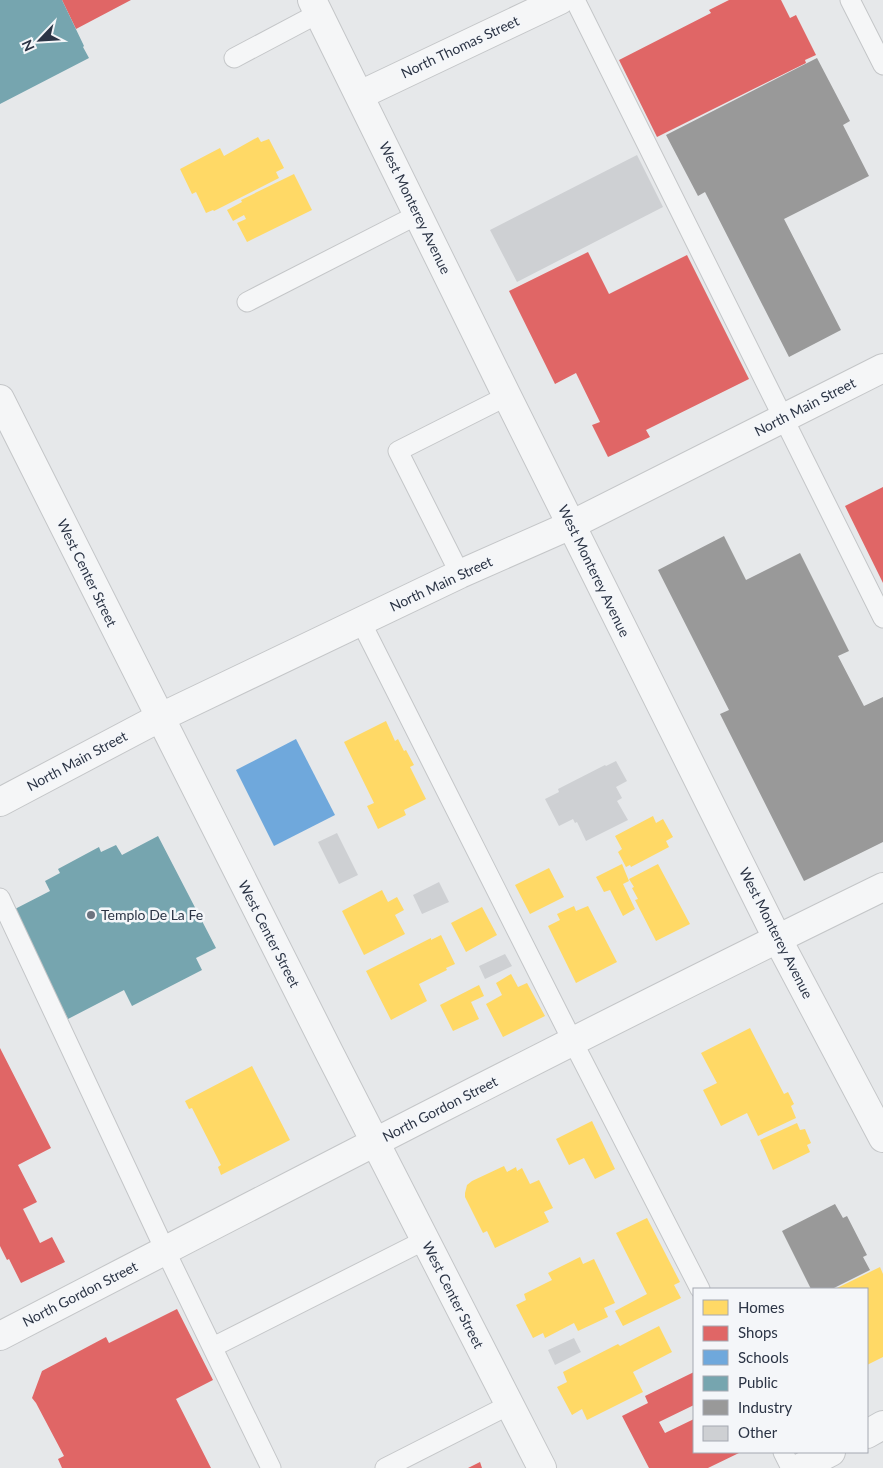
<svg xmlns="http://www.w3.org/2000/svg" width="883" height="1468" viewBox="0 0 883 1468" font-family="Lato,sans-serif">
<style>
.homes{fill:#ffd966}
.shops{fill:#e06666}
.schools{fill:#6fa8dc}
.public{fill:#76a5af}
.industry{fill:#999}
.building{fill:#ced0d3}
.lines{fill:none;stroke-linecap:round;stroke-linejoin:round}
.service-casing{stroke:#c4c6c8;stroke-width:21}
.minor-casing{stroke:#c4c6c8;stroke-width:30}
.tertiary-casing{stroke:#c4c6c8;stroke-width:30}
.service{stroke:#f5f6f7;stroke-width:19}
.minor{stroke:#f5f6f7;stroke-width:28}
.tertiary{stroke:#f5f6f7;stroke-width:28}
.poi-dot{fill:#6c737f;stroke:#f4f6f9;stroke-width:2}
.labels{text-anchor:middle;stroke-width:5;stroke-linejoin:round;paint-order:stroke}
.street-label{font-size:14px;fill:#2b3445;stroke:#f4f6f9}
.poi-label{font-size:14px;fill:#2b3445;stroke:#f4f6f9;text-anchor:start}
</style>
<rect width="100%" height="100%" fill="#e6e8ea"/>
<!-- homes -->
<path class="homes" d="M258 137 261 142 269 139 284 168 276 172 279 178 214 211 213 210 206 213 196 192 192 194 180 169 220 148 224 156Z
M294 174 312 210 247 242 237 223 246 219 244 215 233 221 227 210 242 202 241 200Z
M386 721 395 741 398 739 404 751 406 750 414 765 410 767 426 799 404 810 406 815 378 829 367 806 374 803 344 742Z
M653 816 656 823 663 819 673 837 666 841 669 847 631 867 630 865 626 867 618 852 622 849 615 836Z
M622 864 629 881 623 884 635 909 623 916 610 890 604 892 596 877Z
M658 864 690 924 656 941 635 900 638 899 632 888 634 887 629 879Z
M549 868 564 897 530 914 515 885Z
M382 890 388 902 397 897 404 910 395 915 405 934 364 955 342 911Z
M574 906 576 911 588 906 617 962 576 983 548 926 560 920 557 914Z
M482 907 497 935 466 952 451 923Z
M441 935 455 964 446 968 447 970 419 984 427 1001 391 1020 366 971 431 938V940Z
M511 974 518 987 527 983 545 1016 503 1037 486 1004 502 995 496 983Z
M479 985 484 996 471 1002 479 1019 453 1031 440 1005Z
M750 1028 784 1094 788 1092 794 1104 791 1106 796 1118 758 1136 747 1113 721 1126 703 1090 717 1083 701 1053Z
M252 1066 290 1140 221 1175 218 1167 221 1165 192 1108 189 1109 185 1101Z
M592 1121 615 1169 595 1179 584 1158 569 1165 556 1139Z
M797 1123 800 1130 805 1129 811 1143 807 1145 810 1152 773 1170 760 1140Z
M504 1166 507 1172 516 1167 517 1171 522 1168 530 1184 539 1180 553 1208 544 1212 549 1222 495 1248 487 1231 483 1233 465 1197V1193L467 1185 472 1181Z
M647 1218 680 1282 674 1285 681 1298 623 1326 615 1311 647 1294 616 1233Z
M580 1257 583 1264 594 1259 615 1303 604 1308 608 1317 578 1331 574 1323 545 1338 543 1333 533 1338 516 1305 526 1300 524 1294 552 1280 548 1273Z
M880 1267 883 1274V1357L867 1365V1289H835Z
M659 1326 672 1352 633 1372 643 1392 587 1420 582 1409 572 1415 557 1387 567 1382 563 1372 618 1344 620 1346Z"/>
<!-- shops -->
<path class="shops" d="M62 0H131L76 29Z
M729 0H781L790 18 796 15 816 55 805 60 806 63 657 137 619 60 711 13 709 10Z
M588 252 609 294 687 255 749 379 646 430 650 437 608 457 592 425 600 422 576 373 555 384 509 291Z
M883 487V583L845 506Z
M0 1048 51 1148 18 1165 37 1202 23 1209 40 1243 52 1237 65 1262 21 1283 9 1259 7 1260 0 1246Z
M177 1309 213 1380 176 1399 211 1468H62L58 1459 64 1456 36 1403 32 1398 42 1371 106 1337 109 1343Z
M694 1372V1405L659 1422 665 1433 694 1419V1452H741L708 1468H649L622 1416 648 1403 645 1396Z
M480 1462 482 1468H468Z"/>
<!-- schools -->
<path class="schools" d="M296 739 335 815 274 846 236 770Z"/>
<!-- public -->
<path class="public" d="M0 0H62L84 46 83 47 89 58 0 104Z
M158 836 216 948 196 958 202 970 132 1006 124 990 68 1019 13 910 50 891 45 881 60 873 58 869 99 847 101 852 116 845 122 855Z"/>
<!-- industry -->
<path class="industry" d="M817 58 850 121 843 125 869 176 784 219 841 330 789 357 705 192 698 196 666 135Z
M724 536 746 580 800 553 849 651 838 656 864 706 883 697V842L804 881 720 714 729 710 658 570Z
M835 1204 843 1218 847 1216 867 1255 863 1257 870 1270 832 1289H811L782 1231Z"/>
<!-- building -->
<path class="building" d="M637 155 663 207 517 282 490 230Z
M616 761 627 781 616 787 622 798 617 801 628 820 586 841 577 822 575 823 573 819 559 826 545 799 559 792 558 789 605 765 606 766Z
M337 833 358 875 339 884 318 842Z
M439 882 449 902 422 914 413 895Z
M505 954 512 966 485 979 479 966Z
M574 1338 581 1352 555 1365 548 1350Z"/>
<g class="lines">
<defs>
<path id="service" d="M575 0 883 618
M850 0 883 65
M234 58 319 13
M247 302 419 214
M460 574 398 451 507 396
M361 622 573 1042 700 1289
M0 898 165 1250 271 1468
M213 1347 425 1240
M783 1452 791 1468
M385 1468 509 1405"/>
<path id="minor" d="M360 95 560 0
M0 399C178 756 359 1113 542 1468
M0 802 159 718 460 574 571 525 883 368
M0 1336C293 1184 586 1032 883 887"/>
<path id="tertiary" d="M312 0 507 396 777 938 883 1138
M867 1434 883 1425
M800 1468 831 1452"/>
</defs>
<!-- service casing -->
<use href="#service" class="service-casing"/>
<!-- minor casing -->
<use href="#minor" class="minor-casing"/>
<!-- tertiary casing -->
<use href="#tertiary" class="tertiary-casing"/>
<!-- service -->
<use href="#service" class="service"/>
<!-- minor -->
<use href="#minor" class="minor"/>
<!-- tertiary -->
<use href="#tertiary" class="tertiary"/>
</g>
<!-- markers -->
<circle class="poi-dot" cx="91" cy="915" r="5"/>
<g class="labels">
<!-- street labels -->
<g class="street-label">
<text transform="translate(460 47) rotate(-25)" y="5">North Thomas Street</text>
<text transform="translate(415 208) rotate(64)" y="5">West Monterey Avenue</text>
<text transform="translate(805 407) rotate(-27)" y="5">North Main Street</text>
<text transform="translate(594 571) rotate(64)" y="5">West Monterey Avenue</text>
<text transform="translate(87 573) rotate(64)" y="5">West Center Street</text>
<text transform="translate(441 584) rotate(-25)" y="5">North Main Street</text>
<text transform="translate(77 761) rotate(-28)" y="5">North Main Street</text>
<text transform="translate(776 933) rotate(63)" y="5">West Monterey Avenue</text>
<text transform="translate(269 934) rotate(63)" y="5">West Center Street</text>
<text transform="translate(440 1109) rotate(-27)" y="5">North Gordon Street</text>
<text transform="translate(80 1294) rotate(-27)" y="5">North Gordon Street</text>
<text transform="translate(453 1295) rotate(63)" y="5">West Center Street</text>
</g>
<!-- poi labels -->
<g class="poi-label">
<text x="101" y="920">Templo De La Fe</text>
</g>
</g>
<!-- legend -->
<rect x="693" y="1288" width="175" height="165" fill="#f4f6f9" stroke="#a4a8b1"/>
<rect x="703" y="1300" width="25" height="15" fill="#ffd966" stroke="#a4a8b1"/>
<text x="738" y="1313" font-size="15" fill="#2b3445">Homes</text>
<rect x="703" y="1326" width="25" height="15" fill="#e06666" stroke="#a4a8b1"/>
<text x="738" y="1338" font-size="15" fill="#2b3445">Shops</text>
<rect x="703" y="1350" width="25" height="15" fill="#6fa8dc" stroke="#a4a8b1"/>
<text x="738" y="1363" font-size="15" fill="#2b3445">Schools</text>
<rect x="703" y="1376" width="25" height="15" fill="#76a5af" stroke="#a4a8b1"/>
<text x="738" y="1388" font-size="15" fill="#2b3445">Public</text>
<rect x="703" y="1400" width="25" height="15" fill="#999999" stroke="#a4a8b1"/>
<text x="738" y="1413" font-size="15" fill="#2b3445">Industry</text>
<rect x="703" y="1426" width="25" height="15" fill="#ced0d3" stroke="#a4a8b1"/>
<text x="738" y="1438" font-size="15" fill="#2b3445">Other</text>
<!-- north arrow -->
<g transform="translate(40 40) rotate(245)" stroke="#f4f6f9" stroke-width="4" paint-order="stroke">
<path d="M0-4L9 19L0 12L-9 19Z" fill="#2b3445"/>
<text y="-8" font-size="14" font-weight="bold" text-anchor="middle" fill="#2b3445">N</text>
</g>
</svg>
